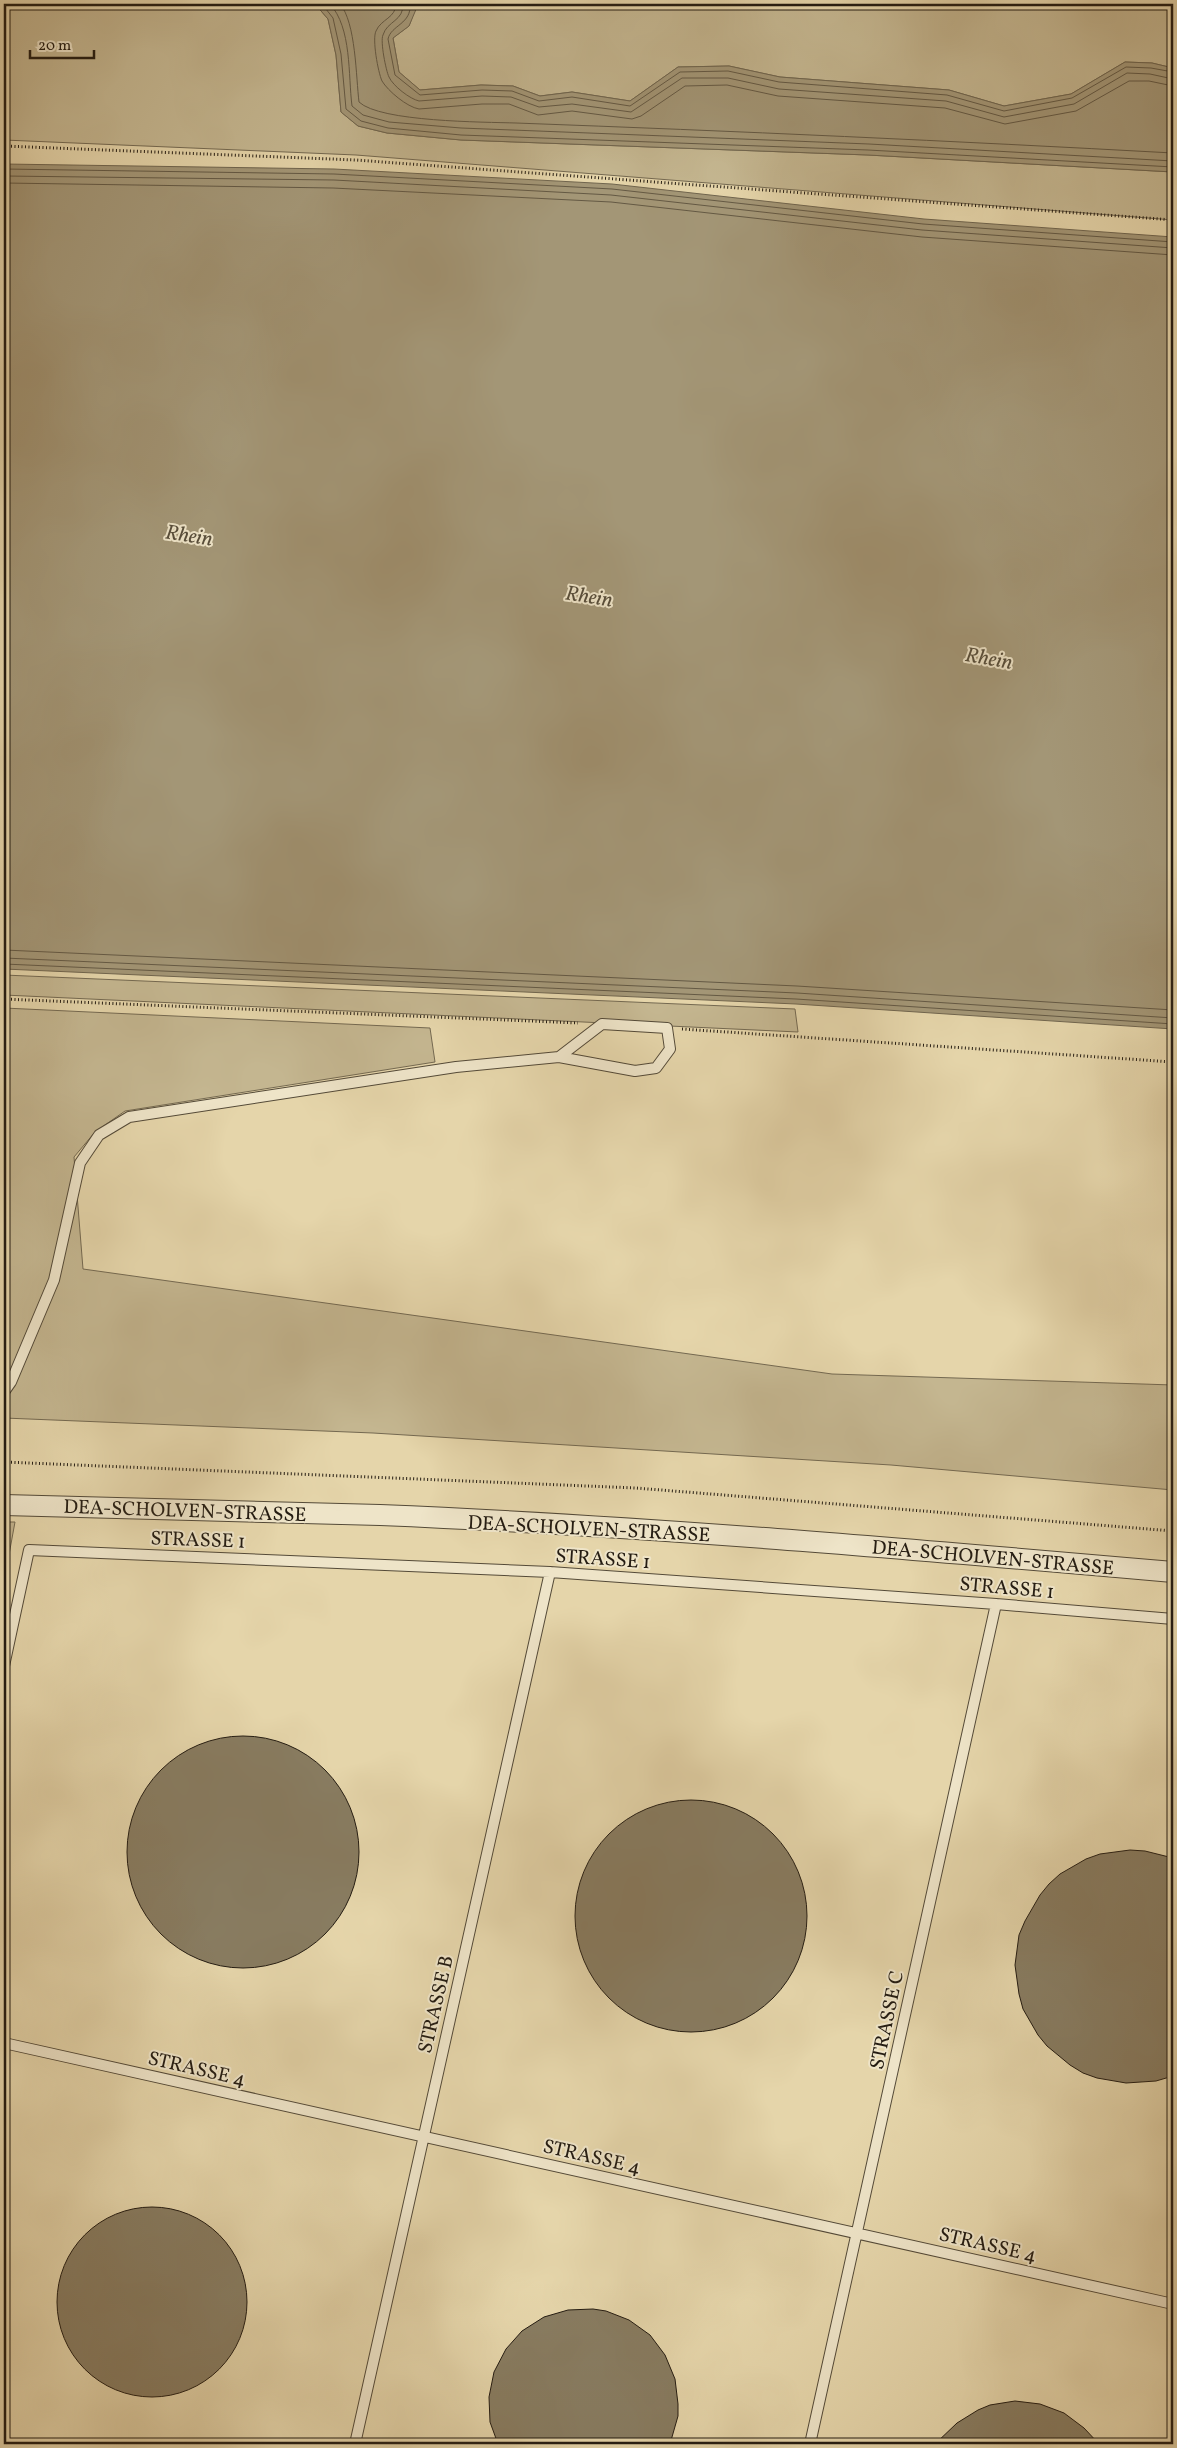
<svg xmlns="http://www.w3.org/2000/svg" width="1177" height="2448" viewBox="0 0 1177 2448" font-family="Vollkorn,serif">
<style>
.green{fill:#c4b690;stroke:#746951}
.water{fill:#a39676;stroke:#70654e}
.lines{fill:none;stroke-linecap:round;stroke-linejoin:round}
.shore{stroke:#645944;stroke-width:1}
.building{fill:#887c61;stroke:#241c12}
.lane-casing{stroke:#544a38;stroke-width:12}
.street-casing{stroke:#544a38;stroke-width:22}
.path{stroke:#241c12;stroke-width:3;stroke-dasharray:1 2.5;stroke-linecap:butt}
.lane{stroke:#eee4c8;stroke-width:10}
.street{stroke:#eee4c8;stroke-width:20}
.labels{text-anchor:middle;stroke-width:4;stroke-linejoin:round;paint-order:stroke}
.street-label{font-size:20px;fill:#241c12;stroke:#eee4c8}
.water-label{font-size:21px;font-style:italic;fill:#574d3a;stroke:#eee4c8}
</style>
<rect width="100%" height="100%" fill="#e5d5aa"/>
<filter id="stains"><feTurbulence type="fractalNoise" baseFrequency=".004" numOctaves="4"/><feColorMatrix values="0 0 0 0 .2 0 0 0 0 .09 0 0 0 0 .02 0 0 0 .5 -.17"/></filter>
<radialGradient id="worn" r=".72"><stop offset=".6" stop-color="#630" stop-opacity="0"/><stop offset="1" stop-color="#630" stop-opacity=".3"/></radialGradient>
<!-- green -->
<path class="green" d="M4 4H315L328 19 336 55 341 112 358 126 387 133 461 140 868 155 1173 172V220L356 155 4 140Z
M411 4H1173V68L1152 63 1125 62 1071 94 1004 106 949 90 780 77 729 66 678 67 630 101 572 92 540 96 513 86 481 85 420 90 399 72 393 38 409 26 416 7Z
M4 975 795 1009 798 1032 4 995Z
M4 1008 430 1028 435 1062 125 1111 95 1132 74 1157 83 1269 832 1374 1173 1385V1490L891 1465 373 1433 4 1418Z
M4 1522H15L4 1582Z"/>
<!-- water -->
<path class="water" d="M315 4H411L417 7 409 26 393 38 399 72 420 90 481 85 513 86 540 96 572 92 630 101 678 67 729 66 780 77 949 90 1004 106 1071 94 1125 62 1152 63 1173 68V172L868 155 461 140 387 133 358 126 341 112 336 55 328 19Z
M4 164 334 169 612 184 924 219 1173 237V1029L796 1004 4 969Z"/>
<g class="lines">
<!-- shore -->
<path class="shore" d="M322 4 333 18 341 54 346 109 361 121 388 128 461 135 868 150 1173 167
M330 4C352 28 348 75 352 106L363 115 389 122 461 128 869 144 1173 161
M340 4C356 22 356 78 359 102 380 122 484 122 516 123 735 131 954 141 1173 153
M396 4C396 18 381 19 376 31 372 39 378 72 382 81 388 91 407 107 419 109L482 104H509L538 115 572 111 632 119 641 116 685 86 727 85 778 96 945 108 1005 124 1076 111 1129 81H1149L1173 86
M403 4C404 21 387 21 383 35 380 41 386 71 389 77 393 86 410 99 419 101L482 96 511 97 539 107 572 104 631 112 682 78H728L779 89 946 101 1004 117 1074 104 1127 73 1150 74 1173 79
M410 4C412 24 391 25 388 39L395 75 420 95 482 90 512 91 539 101 572 97 630 106 680 72 728 71 779 82 947 95 1004 111 1072 98 1126 67 1151 68 1173 72
M4 169 334 174 612 189 923 224 1173 242
M4 176 334 180 611 195 922 230 1173 248
M4 183 333 188 611 202 922 237 1173 255
M4 950 797 986 1173 1010
M4 958 797 993 1173 1018
M4 964 796 999 1173 1024"/>
</g>
<!-- building -->
<path class="building" d="M127 1852a116 116 0 1 1 232 0a116 116 0 1 1-232 0Z
M575 1916a116 116 0 1 1 232 0a116 116 0 1 1-232 0Z
M1130 1850 1145 1851 1173 1858V2076L1156 2081 1126 2083 1097 2078 1083 2073 1070 2065 1047 2046 1038 2035 1023 2009 1019 1994 1015 1965 1019 1935 1025 1921 1040 1895 1049 1884 1060 1874 1086 1859 1100 1854Z
M57 2302a95 95 0 1 1 190 0a95 95 0 1 1-190 0Z
M593 2309 606 2311 629 2320 650 2335 665 2355 675 2379 678 2404V2416L670 2444H498L490 2422 489 2397 494 2372 506 2349 522 2331 544 2317 568 2310Z
M1015 2401 1040 2404 1064 2413 1084 2428 1099 2444H935L957 2423 978 2410 990 2405Z"/>
<g class="lines">
<defs>
<path id="lane" d="M4 1392 11 1382 54 1280 80 1163 99 1135 129 1117 456 1067 559 1057 635 1071 656 1068 670 1049 667 1028 602 1024 559 1057
M4 1666 29 1550 550 1572 996 1604 1173 1619
M4 2043 1173 2304
M355 2444 550 1572
M810 2444 996 1604"/>
<path id="street" d="M4 1505C129 1509 255 1511 380 1515 645 1526 909 1549 1173 1572"/>
</defs>
<!-- lane casing -->
<use href="#lane" class="lane-casing"/>
<!-- street casing -->
<use href="#street" class="street-casing"/>
<!-- path -->
<path class="path" d="M4 146 356 160 1173 220
M4 999 578 1023
M682 1029 1173 1062
M4 1462 636 1488 1173 1531"/>
<!-- lane -->
<use href="#lane" class="lane"/>
<!-- street -->
<use href="#street" class="street"/>
</g>
<g class="labels">
<!-- street labels -->
<g class="street-label">
<text transform="translate(185 1510) rotate(2)" y="7">DEA-SCHOLVEN-STRASSE</text>
<text transform="translate(589 1528) rotate(3)" y="7">DEA-SCHOLVEN-STRASSE</text>
<text transform="translate(198 1539) rotate(2)" y="7">STRASSE 1</text>
<text transform="translate(993 1557) rotate(5)" y="7">DEA-SCHOLVEN-STRASSE</text>
<text transform="translate(603 1558) rotate(4)" y="7">STRASSE 1</text>
<text transform="translate(1007 1587) rotate(5)" y="7">STRASSE 1</text>
<text transform="translate(435 2004) rotate(-77)" y="7">STRASSE B</text>
<text transform="translate(886 2020) rotate(-78)" y="7">STRASSE C</text>
<text transform="translate(197 2068) rotate(13)" y="7">STRASSE 4</text>
<text transform="translate(592 2156) rotate(13)" y="7">STRASSE 4</text>
<text transform="translate(988 2244) rotate(13)" y="7">STRASSE 4</text>
</g>
<!-- water labels -->
<g class="water-label">
<text transform="translate(189 535) rotate(9)" y="7">Rhein</text>
<text transform="translate(589 596) rotate(9)" y="7">Rhein</text>
<text transform="translate(989 658) rotate(10)" y="7">Rhein</text>
</g>
</g>
<!-- margin -->
<rect width="1177" height="2448" fill="none" stroke="#e5d5aa" stroke-width="20"/>
<rect x="5" y="5" width="1167" height="2438" fill="none" stroke="#241c12" stroke-width="2.5"/>
<rect x="10" y="10" width="1157" height="2428" fill="none" stroke="#241c12"/>
<!-- scale -->
<path d="M30 50v8h64v-8" fill="none" stroke="#241c12" stroke-width="2.5"/>
<text x="38" y="50" font-size="15" fill="#241c12" stroke="#eee4c8" stroke-width="4" paint-order="stroke">20 m</text>
<rect width="100%" height="100%" filter="url(#stains)"/>
<rect width="100%" height="100%" fill="url(#worn)"/>
</svg>
